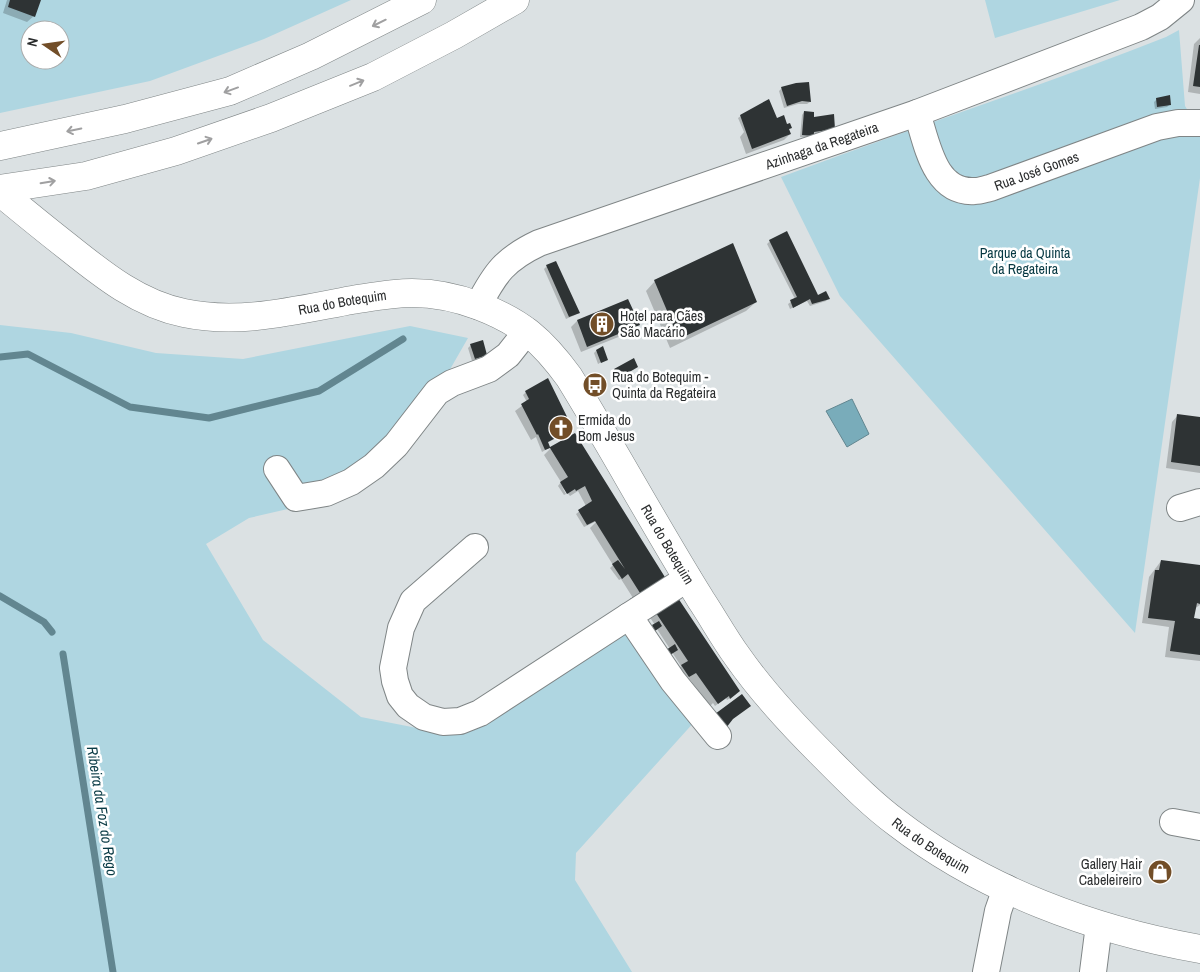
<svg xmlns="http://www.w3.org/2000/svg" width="1200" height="972" viewBox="0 0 1200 972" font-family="'Archivo Narrow',sans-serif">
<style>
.green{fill:#afd6e1;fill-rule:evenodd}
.water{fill:#79acba;stroke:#628690}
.shadow{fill:#0003}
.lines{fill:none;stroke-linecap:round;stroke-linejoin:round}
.stream{stroke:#628690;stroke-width:7}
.building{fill:#2e3334}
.minor-casing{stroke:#7f8586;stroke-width:28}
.major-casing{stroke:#7f8586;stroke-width:29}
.highway-casing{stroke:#7f8586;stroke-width:29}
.minor{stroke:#fff;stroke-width:26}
.major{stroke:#fff;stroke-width:28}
.highway{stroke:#fff;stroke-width:28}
.oneway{stroke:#a0a0a1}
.labels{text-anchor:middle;stroke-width:5;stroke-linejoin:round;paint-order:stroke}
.street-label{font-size:14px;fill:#2b2d2e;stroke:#fff}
.park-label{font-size:14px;fill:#063842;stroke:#fff}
.poi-label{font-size:14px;fill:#2b2d2e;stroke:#fff;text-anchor:start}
.water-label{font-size:15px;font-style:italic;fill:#0b3c46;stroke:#fff}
</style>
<rect width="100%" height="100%" fill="#dbe1e3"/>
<!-- green -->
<path class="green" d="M0 0H351L264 39 150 81 0 113ZM30 30H60V60H30Z
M985 0H1120L995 38Z
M1179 30 1185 106 1200 130V178L1135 633 840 296 781 177C909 129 1039 87 1166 37Z
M0 325 71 333 156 353 243 359 410 326 468 338 429 406 331 499 249 518 206 544 263 640 361 717 417 728 465 727 622 631 696 720 576 853 575 880 632 972H0Z"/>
<!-- water -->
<path class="water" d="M852 399 869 434 847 447 826 411Z"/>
<!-- shadow -->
<path class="shadow" d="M7 0H39L34 16 27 22 3 13Z
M1200 38V94L1188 92 1194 44Z
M782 88 810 102 807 104H798L784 108 779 91Z
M1157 99 1170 104 1167 107 1155 109 1154 102Z
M804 112 813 119 831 131 813 134 810 138 800 137 802 115Z
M741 116 786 125 791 128 788 130 790 134 784 140 746 154 740 137 744 132 738 118Z
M770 241 818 297 828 299 826 301 810 306 807 301 790 309 788 304 795 299 767 244Z
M547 266 578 312 575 315 566 319 544 269Z
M655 281 756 302 746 311 670 348 646 291Z
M577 321 638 325 621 336 581 352 571 327Z
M471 345 486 354 483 357 472 361 468 348Z
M596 351 607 359 598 364 594 353Z
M633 360 634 369 616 379 612 373Z
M526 392 572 429 547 443 549 448 542 452 536 437 531 440 515 411 527 402 523 395Z
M1178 415 1200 418V473L1166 468 1172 422Z
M575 435 667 582 633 598 621 579 619 580 610 568 613 565 590 528 597 521 584 527 576 514 586 506 578 491 570 496 562 487 566 494 564 495 558 486 561 482 544 455 550 449Z
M1161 561 1200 567V605L1194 609 1193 619 1200 620V661L1165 657 1169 627 1142 623 1149 577Z
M653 607 736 694 727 700 726 698 715 706 713 703 710 706 688 677 686 679 679 669 681 666 657 629 652 632 650 629 655 625 647 613Z"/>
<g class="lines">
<!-- stream -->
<path class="stream" d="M0 357 28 354 130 407 209 418 319 391 403 339
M0 596 44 622 52 632
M63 654 113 972"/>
</g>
<!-- building -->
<path class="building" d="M10 0H41L35 17 8 7Z
M1199 45H1200V87L1193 86Z
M809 82 811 102 802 101 787 106 781 87 796 83Z
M1170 95 1171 105 1157 107 1156 98Z
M769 99 777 118 784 115 787 124 790 123 792 128 789 129 791 134 752 149 740 115Z
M804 111 814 112V117L834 114 835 129 814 132V136L802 135Z
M787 231 818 295 826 291 830 299 812 304 810 299 793 308 790 300 797 297 769 240Z
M733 243 757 302 679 339 654 280Z
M556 261 580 313 569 317 546 265Z
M628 299 640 325 587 347 577 320Z
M483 340 487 355 475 359 470 344Z
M603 346 608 360 601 363 596 350Z
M634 358 638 367 619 378 614 369Z
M548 378 573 429 548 442 550 447 575 433 668 582 633 605 630 599 640 593 628 574 622 579 612 564 618 560 625 569 595 521 587 525 578 510 592 501 585 486 576 491 575 489 567 494 560 482 568 477 550 448 545 450 538 434 537 435 521 404 529 399 525 391Z
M1177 414 1200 417V466L1171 462Z
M1161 560 1200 565V604L1197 603 1194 618 1200 619V655L1170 651 1175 621 1148 618 1155 570H1159Z
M674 592 740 691 730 699 729 696 718 704 696 673 689 677 681 665 688 661 652 607Z
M659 621 662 626 655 631 652 625Z
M675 644 678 650 670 655 666 650Z
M742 694 751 706 733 719 726 728 715 714Z"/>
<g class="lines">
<defs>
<g id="minor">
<path id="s1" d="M917 113C927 143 934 194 975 191 980 191 985 189 990 188L1157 127 1178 123H1200"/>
<path id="s2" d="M478 306C495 273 505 259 539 243L917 113 1141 27 1160 17 1181 0"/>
<path d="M277 469 296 498 326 493 351 482 374 466 396 445 437 392 452 383 489 369 508 355 527 331"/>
<path d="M1180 508 1200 502"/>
<path d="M475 547 413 601 401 628 393 668 395 681 400 696 408 706 424 717 443 722 460 721 480 713 629 616"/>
<path d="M688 578 629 616 673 681 718 736"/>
<path d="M1173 822 1200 827"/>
<path d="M986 972 998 911 1006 888"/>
<path d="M1093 972 1099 925"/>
</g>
<g id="major">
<path id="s3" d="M0 192C23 211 45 229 68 247 103 275 139 304 184 313 240 325 297 310 352 300 372 297 392 293 412 293 435 293 458 298 479 306 521 322 542 340 569 377 614 450 655 526 701 600 713 618 724 638 737 656 762 692 791 723 822 754 846 778 870 803 897 823 984 890 1093 930 1200 949"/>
</g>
<path id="highway" d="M0 146 125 119 230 91 311 56 422 0
M0 189 86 176 176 151 271 118 373 77 454 35 515 0"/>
</defs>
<!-- minor casing -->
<use href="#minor" class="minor-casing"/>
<!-- major casing -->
<use href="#major" class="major-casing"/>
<!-- highway casing -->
<use href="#highway" class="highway-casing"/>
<!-- minor -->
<use href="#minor" class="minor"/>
<!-- major -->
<use href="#major" class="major"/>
<!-- highway -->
<use href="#highway" class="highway"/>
</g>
<!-- one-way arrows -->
<defs><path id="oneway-shaft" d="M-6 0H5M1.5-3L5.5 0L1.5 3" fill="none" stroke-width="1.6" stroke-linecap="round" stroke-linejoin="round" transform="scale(1.25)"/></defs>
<g class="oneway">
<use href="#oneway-shaft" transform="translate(379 23) rotate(154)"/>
<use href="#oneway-shaft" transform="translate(357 83) rotate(-22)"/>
<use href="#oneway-shaft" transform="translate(231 90) rotate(160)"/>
<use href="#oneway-shaft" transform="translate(74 130) rotate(168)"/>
<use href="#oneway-shaft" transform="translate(205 141) rotate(-19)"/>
<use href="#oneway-shaft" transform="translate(48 182) rotate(-9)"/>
</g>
<!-- icons -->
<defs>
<symbol id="building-disc" viewBox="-11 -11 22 22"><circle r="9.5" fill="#724e28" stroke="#fff"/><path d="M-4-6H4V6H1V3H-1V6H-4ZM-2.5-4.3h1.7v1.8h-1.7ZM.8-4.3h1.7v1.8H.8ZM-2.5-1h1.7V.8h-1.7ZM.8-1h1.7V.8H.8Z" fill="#fff"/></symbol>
<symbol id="bus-disc" viewBox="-11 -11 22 22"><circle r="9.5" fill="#724e28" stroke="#fff"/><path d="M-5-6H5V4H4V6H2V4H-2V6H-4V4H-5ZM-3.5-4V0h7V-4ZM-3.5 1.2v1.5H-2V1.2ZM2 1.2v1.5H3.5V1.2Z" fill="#fff"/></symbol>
<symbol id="church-disc" viewBox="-11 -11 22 22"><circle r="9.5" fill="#724e28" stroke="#fff"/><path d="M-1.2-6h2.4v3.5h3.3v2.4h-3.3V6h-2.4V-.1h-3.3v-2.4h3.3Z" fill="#fff"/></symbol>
<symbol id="shop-disc" viewBox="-11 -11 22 22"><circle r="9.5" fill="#724e28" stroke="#fff"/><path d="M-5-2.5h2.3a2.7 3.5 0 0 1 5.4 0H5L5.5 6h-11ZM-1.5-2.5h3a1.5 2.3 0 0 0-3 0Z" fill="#fff"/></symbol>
</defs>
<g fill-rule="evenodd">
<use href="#building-disc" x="588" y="310" width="28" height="28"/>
<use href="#bus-disc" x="581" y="371" width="28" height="28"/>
<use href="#church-disc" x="547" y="414" width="28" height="28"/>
<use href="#shop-disc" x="1146" y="858" width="28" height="28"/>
</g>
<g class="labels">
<!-- street labels -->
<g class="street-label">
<text dy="5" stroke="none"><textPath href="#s2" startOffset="389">Azinhaga da Regateira</textPath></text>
<text dy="5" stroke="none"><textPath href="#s1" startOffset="171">Rua José Gomes</textPath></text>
<text dy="5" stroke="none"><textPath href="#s3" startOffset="382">Rua do Botequim</textPath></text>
<text dy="5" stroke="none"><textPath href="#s3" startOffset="832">Rua do Botequim</textPath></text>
<text dy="5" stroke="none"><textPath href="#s3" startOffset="1236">Rua do Botequim</textPath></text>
</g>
<!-- park labels -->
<g class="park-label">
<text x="1025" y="258">Parque da Quinta<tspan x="1025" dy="16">da Regateira</tspan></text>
</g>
<!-- poi labels -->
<g class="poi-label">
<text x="620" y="321">Hotel para Cães<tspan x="620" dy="16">São Macário</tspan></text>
<text x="612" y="382">Rua do Botequim -<tspan x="612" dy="16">Quinta da Regateira</tspan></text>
<text x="578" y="425">Ermida do<tspan x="578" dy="16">Bom Jesus</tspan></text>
<text x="1142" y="869" text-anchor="end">Gallery Hair<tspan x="1142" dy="16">Cabeleireiro</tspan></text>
</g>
<!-- water labels -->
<g class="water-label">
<text transform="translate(102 811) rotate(81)" y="5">Ribeira da Foz do Rego</text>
</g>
</g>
<!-- north arrow -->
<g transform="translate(45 45) rotate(283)"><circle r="24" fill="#ffffff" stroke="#aaabab"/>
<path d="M0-4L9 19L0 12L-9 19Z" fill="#724e28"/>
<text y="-8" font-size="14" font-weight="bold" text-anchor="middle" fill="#2b2d2e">N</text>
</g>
</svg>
